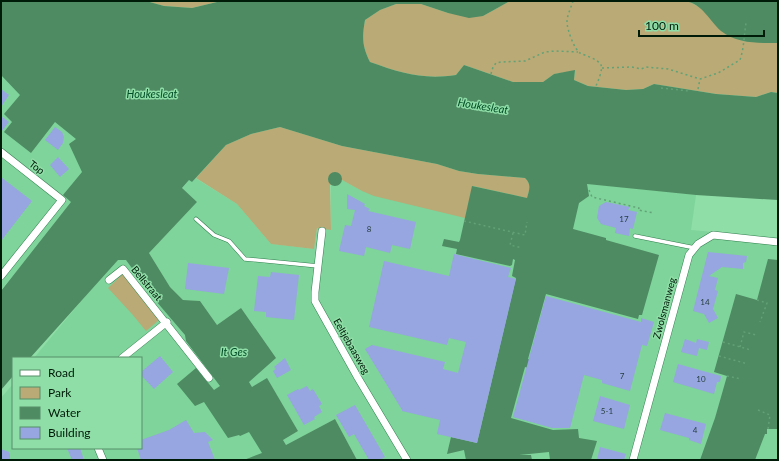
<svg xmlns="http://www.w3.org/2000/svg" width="779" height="461" viewBox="0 0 779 461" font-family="Lato,sans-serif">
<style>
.built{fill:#7ed49a}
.green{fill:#b9aa76}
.water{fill:#4e8a62}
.building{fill:#97a5e1}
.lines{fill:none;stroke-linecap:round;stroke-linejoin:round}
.lane-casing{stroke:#2f7e4d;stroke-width:4.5}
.street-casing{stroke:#2f7e4d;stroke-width:8}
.path{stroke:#63a176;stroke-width:1.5;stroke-dasharray:2 3;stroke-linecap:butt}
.lane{stroke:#fff;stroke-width:3.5}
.street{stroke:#fff;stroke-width:7}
.labels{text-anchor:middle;stroke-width:3;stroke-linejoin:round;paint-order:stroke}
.number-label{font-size:8px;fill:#263e3f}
.street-label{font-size:10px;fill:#001c09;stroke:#8fdda7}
.water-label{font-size:11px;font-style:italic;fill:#004c25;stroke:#8fdda7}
</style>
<rect width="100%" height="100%" fill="#8fdda7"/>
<!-- built -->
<path class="built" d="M1 62 88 94 96 175 1 290Z
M195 178 237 204 271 244 314 249 317 228 331 229V185L342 180 362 191 525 178 612 186 696 195 691 230 778 238V460H357L335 419 286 445 283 440 298 431 267 379 252 387 249 382 241 308 217 325 200 301 183 300 170 287 149 253 197 202 182 189 189 180 192 182Z
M121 253 232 395 271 460H1V398L13 384V448H141V358H34Z"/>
<!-- green -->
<path class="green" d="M146 1H218L217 2 192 8 164 6Z
M510 1 690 2 703 9 721 30 743 41 778 43V93L771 92 756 97 716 94 654 84 643 89 626 90 588 86 574 80 575 71 554 74 543 82H513L464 65 456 75C423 80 401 73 370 62 362 46 362 37 365 20L380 10 396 4H421L448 13 483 16Z
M280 127 342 146 437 164 459 171 478 174 525 178C532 184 529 191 527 198L473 186 465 218 374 196 362 191 342 180V179L330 185 331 230 317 228 314 249 271 244 237 204 196 178 226 145 251 134Z
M123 274 159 320 146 331 132 314 108 288Z"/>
<!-- water -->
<path class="water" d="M1 1H146L164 6 192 8 217 2 218 1H510L483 16 469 18 448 13 421 4H396L380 10 365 20C362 37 362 46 370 62 401 73 423 80 456 75L464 65 513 82H543L554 74 575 70 574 80 588 86 626 90 643 89 654 84 716 94 756 97 771 92 778 93V200L696 195 587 184 589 196 579 203 573 229 606 238V240L659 255 642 315H639L638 319 546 294 528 359 562 369 560 377 525 367 511 418 553 430 578 429 579 438 597 441 591 460H550L549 452 519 455H531L532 460H470V459L466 460 464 450 447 454 451 437 477 443 516 278 512 276 515 260 513 259 512 265 510 266 456 254 457 249 442 246 444 239 459 242 460 240 472 186 527 198C529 191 532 184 525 178L478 174 459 171 437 164 342 146 280 127 251 134 226 145 192 182 189 180 182 188 197 202 149 253 170 287 183 300 200 301 217 325 241 308 276 358 249 382 252 387 267 378 298 431 283 440 286 445 335 419 357 460H244L262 453 249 432 240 436 239 435 228 438 204 402 195 406 177 384 196 368 214 390 220 386 186 341 185 335 156 301 126 260H118L30 358H13V376L1 390V291L71 202 63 195 82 172 69 144 76 139 55 122 31 153 4 132 12 122 4 114 20 95 1 75Z
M686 1H778V43C759 43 737 44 721 31 709 20 703 5 686 1Z
M328 179a7 7 0 1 1 14 0a7 7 0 1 1-14 0Z
M768 259 778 260V429H767V434H765L755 460H700L715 418 727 376 714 372 736 294 757 300Z"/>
<!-- building -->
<path class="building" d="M1 89 9 95 1 107Z
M1 116 9 122 1 132Z
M55 127 62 132 64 137 63 143 58 150 45 140Z
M58 157 69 169 60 177 50 165Z
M1 177 32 201 1 241Z
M347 194 365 204 364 206 370 209 368 211 416 222 410 249 392 245 390 253 366 247 364 256 339 251 345 225 351 226 355 210 347 209Z
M606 202 630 207 628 210 637 212 633 229 630 228 629 236 615 233 616 228 601 224 597 218 599 206Z
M708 252 747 256 746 262 743 263V269L722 267 709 276 718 278 715 290 718 291 713 309 718 318 709 323 704 314 693 311Z
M454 254 511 268 508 277 516 279 477 443 437 434 440 420 402 411V410L365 349 372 345 445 362 443 369 458 373 466 342 449 338 447 345 369 327 384 261 449 276Z
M188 263 229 268 224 294 185 289Z
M271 272 299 275 294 320 266 317V312L254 311 258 276 270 277Z
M546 296 641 322V318L654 322 647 346 642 345 630 391 602 383V380L584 375 570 428H552L513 417Z
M685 339 696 343 697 339 709 342 707 350 699 348 697 356 681 352Z
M160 356 173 372 154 389 141 375V372Z
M285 358 291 370 277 378 273 371 276 369 274 367Z
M678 364 721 376 720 382H717L714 394 673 382Z
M307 386 310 391 313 389 322 404 319 406 322 412 314 417 315 419 304 425 287 395 298 389 299 390Z
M600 396 630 405 624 429 593 421Z
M355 405 385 457 380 460H369L354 434 349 437 336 415Z
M665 413 706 424 701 444 689 440V438L660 430Z
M186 420 194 433 205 432 213 440 208 442 215 460H141L137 448H141V440L169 430Z
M600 447 626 454 624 460H597Z
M67 448H80L84 460H72Z
M1 449 9 452 10 455V460H1Z"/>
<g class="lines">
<defs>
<path id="lane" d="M196 219 214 235 229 241 245 259 318 266
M635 236 695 248"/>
<path id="street" d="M1 152 62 200 1 276
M322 231 315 292V301L358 378 407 460
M109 280 123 269 209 378
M122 358 167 322
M98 448 103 460
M633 460 689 255 698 244 713 235 778 242"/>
</defs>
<!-- lane casing -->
<use href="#lane" class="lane-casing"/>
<!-- street casing -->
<use href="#street" class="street-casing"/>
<!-- path -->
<path class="path" d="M573 1C571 8 567 15 567 22 567 29 574 49 580 53 586 56 598 59 601 65 603 70 598 81 596 86
M602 68 632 67 641 69 646 67 668 69 700 79 718 73 740 60C744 48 744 36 746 23
M491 74 493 67 496 63 501 62 525 61 545 52 555 51 578 52
M661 88 689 91
M698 89 700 79
M589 190 592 197 639 208 638 210 654 213
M464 221 525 235 527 222
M513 233 510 245 522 248
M757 300 767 303 760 322
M723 342 751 350
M740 347 744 332 756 335
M719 356 748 364
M727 376 741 379
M758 410 770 415 768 429
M351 460 356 458"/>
<!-- lane -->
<use href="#lane" class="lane"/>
<!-- street -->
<use href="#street" class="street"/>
</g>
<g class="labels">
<!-- number labels -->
<g class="number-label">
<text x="624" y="222">17</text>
<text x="369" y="232">8</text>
<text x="705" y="305">14</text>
<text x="622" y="379">7</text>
<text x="701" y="382">10</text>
<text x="607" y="414">5-1</text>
<text x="695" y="433">4</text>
</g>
<!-- street labels -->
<g class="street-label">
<text transform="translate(37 167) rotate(37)" y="4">Top</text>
<text transform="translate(147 283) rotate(50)" y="4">Bellstraat</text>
<text transform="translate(664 308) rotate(-75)" y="4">Zwolsmanweg</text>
<text transform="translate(352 346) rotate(60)" y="4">Eeltjebaasweg</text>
</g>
<!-- water labels -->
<g class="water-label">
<text x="152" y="98">Houkesleat</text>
<text transform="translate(483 106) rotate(9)" y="4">Houkesleat</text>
<text x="234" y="356">It Ges</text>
</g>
</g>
<!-- border -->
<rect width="779" height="461" fill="none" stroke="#001c09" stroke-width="4"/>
<!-- legend -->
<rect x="12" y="357" width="130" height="92" fill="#8fdda7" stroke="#569068"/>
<rect x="20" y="370" width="20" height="6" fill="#ffffff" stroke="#569068"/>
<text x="48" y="377" font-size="12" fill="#001c09">Road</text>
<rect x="20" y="387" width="20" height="12" fill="#b9aa76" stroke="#569068"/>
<text x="48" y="397" font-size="12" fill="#001c09">Park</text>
<rect x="20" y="407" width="20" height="12" fill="#4e8a62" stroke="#569068"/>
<text x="48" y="417" font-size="12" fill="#001c09">Water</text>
<rect x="20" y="427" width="20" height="12" fill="#97a5e1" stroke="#569068"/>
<text x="48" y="437" font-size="12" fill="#001c09">Building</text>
<!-- scale -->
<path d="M639 30v6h125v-6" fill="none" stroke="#001c09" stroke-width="2"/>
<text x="645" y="30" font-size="12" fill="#001c09" stroke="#8fdda7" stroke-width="3" paint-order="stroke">100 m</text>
</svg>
